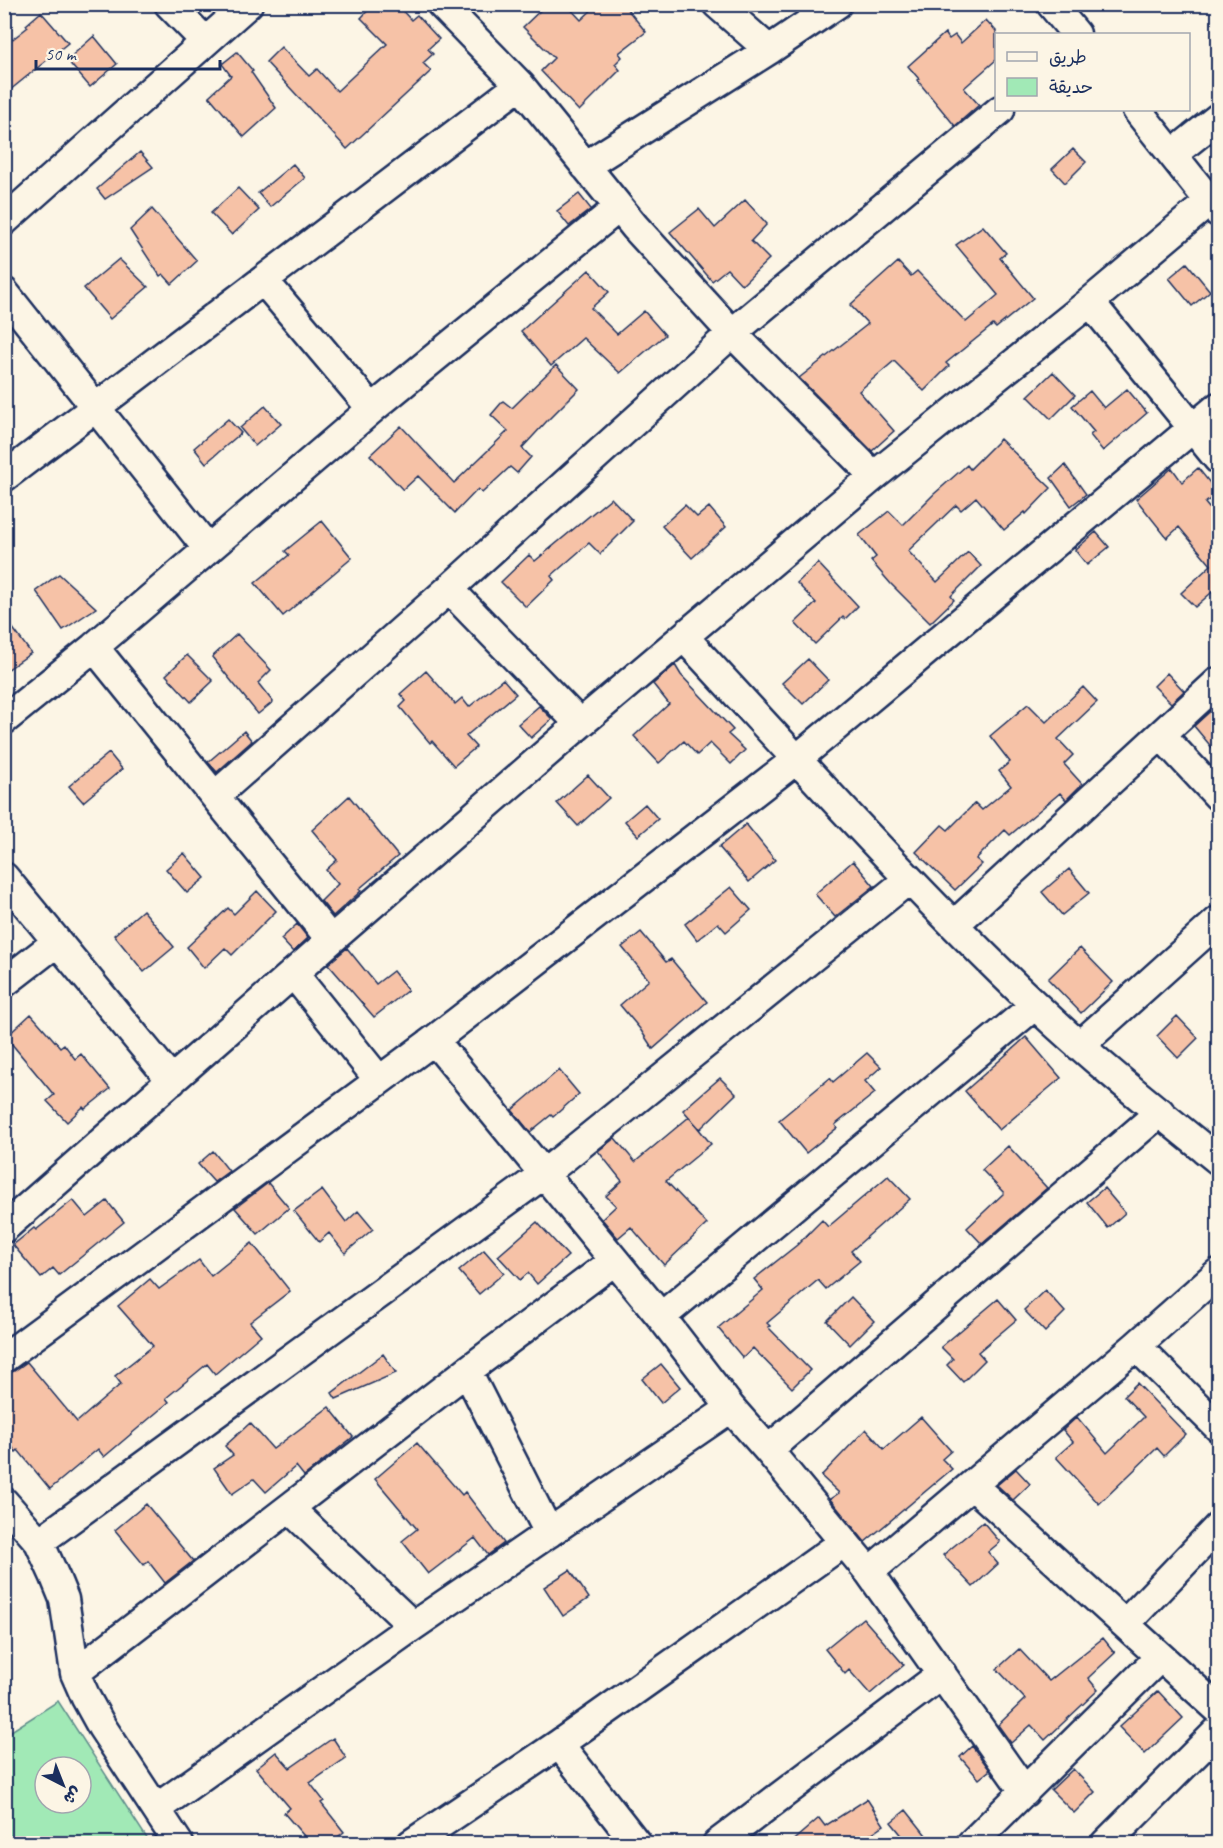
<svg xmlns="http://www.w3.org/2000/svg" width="1223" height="1848" viewBox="0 0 1223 1848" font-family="Caveat,'Playpen Sans Arabic',sans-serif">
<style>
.green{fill:#a1e9b6;stroke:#5e8c8a;stroke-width:1.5;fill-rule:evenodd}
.building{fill:#f6c2a7;stroke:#1b2f5e;stroke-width:1.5}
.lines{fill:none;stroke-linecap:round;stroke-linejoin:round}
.minor-casing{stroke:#1b2f5e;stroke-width:33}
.minor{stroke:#fcf5e5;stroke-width:28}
</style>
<rect width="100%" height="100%" fill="#fcf5e5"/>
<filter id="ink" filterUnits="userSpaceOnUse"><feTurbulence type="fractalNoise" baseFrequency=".0167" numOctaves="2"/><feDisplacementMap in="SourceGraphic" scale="12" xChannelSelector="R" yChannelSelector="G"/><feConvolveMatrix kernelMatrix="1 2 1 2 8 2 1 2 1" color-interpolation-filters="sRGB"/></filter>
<g filter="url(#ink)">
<!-- green -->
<path class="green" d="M58 1701 150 1843H5V1735ZM45 1767H81V1803H45Z"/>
<!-- building -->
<path class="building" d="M374 4H396L411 20 417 15 439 39 428 49 433 54 423 63 431 71 347 149 266 62 281 47 309 76 317 69 337 91 387 44 361 18Z
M547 4H566L581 20 598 4H623L646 32 619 53 622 57 615 64 620 70 579 111 541 71 554 58 523 27Z
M41 12 68 43 4 95V46L28 27 26 25Z
M986 20 996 31V60L964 88 979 105 955 126 917 80 919 79 908 66 945 33 949 39 955 35 961 43Z
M94 36 117 64 90 87 67 60Z
M237 52 253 71 251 72 276 108 244 137 209 96 231 76 222 64Z
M1073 149 1086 162 1065 183 1052 169Z
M140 152 153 167 105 199 97 189Z
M293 164 305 178 270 207 258 193Z
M238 188 259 210 232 235 211 213Z
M579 194 591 209 569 226 557 211Z
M745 200 767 224 751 241 769 259 742 285 727 269 712 281 670 232 699 209 715 228Z
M152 209 197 261 172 284 163 274 160 276 130 230Z
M983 226 1006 253 1000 258 1033 298 996 328 993 325 946 363 949 366 924 391 894 361 859 391 894 431 872 451 799 378 868 324 850 305 898 262 911 276 917 271 966 322 998 295 956 245Z
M119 259 148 287 110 319 84 288Z
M1187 263 1210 291 1192 306 1169 278Z
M589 270 609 292 591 308 617 334 644 311 665 335 620 373 583 338 551 366 521 331Z
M556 365 579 389 547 421 522 448 531 457 517 473 510 467 482 493 478 489 455 513 418 476 403 490 370 455 401 426 454 483 508 431 491 415 503 401 512 408Z
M1053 372 1075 395 1051 419 1028 396Z
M1127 389 1147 413 1103 451 1090 435 1094 432 1072 406 1090 391 1104 408Z
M265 406 281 424 255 446 240 428Z
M228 419 241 433 206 463 194 448Z
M1000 439 1051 488 1026 514 1025 512 1004 530 976 497 961 510 956 505 908 551 937 582 968 552 981 566 951 596 954 600 930 623 891 584 871 561 876 557 859 535 889 511 903 525 934 494 967 465 970 469Z
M1065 465 1086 494 1071 506 1051 478Z
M1172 468 1182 482 1198 468 1218 493 1205 503 1218 519V587L1195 607 1181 593 1211 565 1179 527 1167 538 1136 499Z
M611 498 633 521 600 554 589 543 551 576 554 580 526 607 501 582 529 555 535 561Z
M685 505 697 517 709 507 726 527 692 558 662 526Z
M322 521 352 558 283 616 255 583 289 555 285 551Z
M1096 532 1109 547 1087 565 1075 550Z
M818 563 858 606 845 619 843 617 815 644 795 623 816 603 797 583Z
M59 574 96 608 63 630 36 591Z
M4 616 31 653 4 672Z
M237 634 271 670 258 683 273 702 258 714 212 657Z
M187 655 213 681 191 702 166 675Z
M808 659 828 680 803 704 782 683Z
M675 665 681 675 733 730 728 734 745 750 731 764 710 743 697 755 684 741 659 763 634 736 669 704 653 684Z
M426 671 455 704 462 698 469 707 503 679 516 694 466 736 476 747 454 766 432 741 430 743 400 707 406 701 400 694Z
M1167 673 1184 691 1171 703 1154 686Z
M1083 687 1097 702 1058 739 1073 755 1064 764 1082 784 1066 800 1060 793 1010 835 1005 830 976 859 982 864 955 890 916 852 942 825 948 830 975 803 982 810 1011 786 999 771 1010 762 990 736 1028 704 1046 722Z
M1218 704V755L1194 726Z
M539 706 552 719 531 738 518 724Z
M244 731 252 741 217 772 208 762Z
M109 753 122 769 83 802 69 786Z
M588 775 609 798 578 826 557 803Z
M349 796 398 856 359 889 361 891 333 916 321 901 338 884 326 870 337 860 312 830Z
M645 804 658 819 638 836 625 821Z
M746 824 775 860 749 882 719 847Z
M184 853 205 878 187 893 166 869Z
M853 861 874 886 835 917 815 894Z
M1069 869 1089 893 1062 915 1042 892Z
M731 887 751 910 726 932 718 923 697 940 685 924Z
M257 891 276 911 232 955 225 948 204 968 187 947 228 908 234 914Z
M143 910 174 947 144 972 114 935Z
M297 924 308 938 293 952 281 939Z
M641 932 666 962 671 959 707 1002 653 1049 640 1029 620 1005 649 980 622 947Z
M347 948 376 984 393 971 408 990 374 1017 328 964Z
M1080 948 1113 982 1081 1013 1048 979Z
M31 1014 60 1047 64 1044 75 1059 81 1054 110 1089 85 1109 83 1107 67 1122 47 1101 54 1095 6 1037Z
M1177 1016 1198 1038 1178 1058 1157 1036Z
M1026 1037 1061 1078 999 1130 965 1091Z
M867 1053 881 1067 865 1081 875 1093 835 1125 837 1128 806 1153 779 1120 830 1078 833 1082Z
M559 1070 579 1094 553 1117 551 1115 530 1132 512 1110Z
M720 1078 736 1094 700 1129 683 1110Z
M689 1117 711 1144 666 1181 707 1224 664 1265 631 1227 618 1238 602 1219 616 1206 606 1196 622 1181 598 1151 615 1138 635 1162Z
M1008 1146 1047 1188 982 1244 967 1228 1004 1193 982 1170Z
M213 1151 229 1171 214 1182 198 1164Z
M888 1176 910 1199 851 1251 860 1261 826 1289 818 1280 767 1323 770 1326 768 1327 810 1370 792 1388 753 1348 743 1358 718 1328 763 1290 754 1279 797 1245 822 1220 828 1227Z
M268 1183 289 1208 258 1234 235 1208Z
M1104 1188 1125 1213 1108 1228 1087 1202Z
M322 1190 346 1222 358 1211 373 1229 345 1253 329 1233 319 1242 294 1211Z
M73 1200 87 1217 107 1201 124 1222 59 1275 53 1268 41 1278 13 1245 34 1228 36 1230Z
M537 1222 568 1256 537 1284 528 1273 520 1280 498 1256Z
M252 1243 290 1291 250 1322 261 1335 215 1374 207 1364 166 1398 169 1402 104 1457 98 1449 50 1489 18 1450 16 1452 13 1448 4 1455V1375L14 1371 27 1362 77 1422 121 1384 115 1376 153 1346 118 1306 150 1279 159 1289 199 1260 211 1276Z
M484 1250 504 1273 479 1294 459 1271Z
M1045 1290 1065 1312 1045 1332 1024 1310Z
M851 1297 874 1321 850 1345 827 1321Z
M998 1299 1016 1320 978 1352 985 1360 963 1382 947 1365 953 1359 941 1347Z
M383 1354 396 1373 336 1399 332 1393Z
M661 1364 680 1387 661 1403 642 1379Z
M1137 1383 1186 1434 1164 1456 1157 1448 1099 1504 1056 1457 1073 1442 1063 1430 1077 1417 1107 1453 1144 1417 1124 1396Z
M329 1407 353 1437 304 1476 296 1466 266 1492 254 1479 232 1494 214 1468 233 1455 225 1446 250 1423 273 1449Z
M921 1417 951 1451 942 1459 952 1469 865 1542 830 1499 839 1493 821 1476 866 1429 884 1449Z
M417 1443 462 1495 465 1492 504 1543 488 1555 475 1538 428 1574 402 1541 417 1529 375 1479Z
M1016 1469 1030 1484 1013 1500 997 1485Z
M146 1504 193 1561 165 1583 148 1561 144 1565 115 1530Z
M983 1522 1000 1542 988 1552 998 1564 973 1587 943 1555Z
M570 1570 589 1598 563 1616 544 1587Z
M863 1618 904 1665 870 1694 849 1670 845 1674 825 1649Z
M1103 1638 1115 1653 1088 1678 1098 1690 1045 1740 1031 1725 1011 1743 998 1725 1025 1699 997 1669 1019 1649 1049 1681Z
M1158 1691 1183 1718 1145 1754 1119 1727Z
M333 1738 346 1758 310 1783 324 1801 321 1803 344 1832 329 1844H311L284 1813 290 1808 256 1768 276 1752 290 1768Z
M972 1746 990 1770 979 1779 960 1757Z
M1073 1769 1095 1792 1074 1813 1051 1790Z
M867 1799 884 1825 856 1844H789L819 1818 825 1826Z
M906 1810 933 1844H909L891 1822Z"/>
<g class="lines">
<defs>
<path id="minor" d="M169 4 205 41
M441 4 520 85 635 227 732 333 874 476
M717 4 769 50
M1051 4 1076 34
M1137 110 1218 212
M1173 154 1218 118
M585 166 769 50 837 4
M4 221 248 4
M4 292 208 549
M1090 302 1218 459
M372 409 618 208
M4 477 520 85
M449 589 580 724
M684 637C799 761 912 888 1035 1005 1093 1060 1156 1110 1218 1160
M94 647 331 940
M4 720 94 647 372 409 264 281
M1162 736 1218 796
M215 796 449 589 732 333 1000 110
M4 877 172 1081
M954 925 1218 682
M293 973 379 1080
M4 983 57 942
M434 1040 661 1317 731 1408 768 1450 869 1572 1025 1792
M1079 1046 1218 921
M4 1228 331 940 580 724 874 476 1090 302 1210 201
M661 1317 1035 1005
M1136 1346 1218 1427
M4 1358 434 1040 797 759 1218 407
M467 1371 549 1533
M768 1450 1160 1112
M972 1485 1218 1709
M4 1502 39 1542 55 1577 64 1599 75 1673 86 1698 102 1727 179 1844
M290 1509 413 1626
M39 1542 544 1174 908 880
M869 1572 1136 1346 1218 1273
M1126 1623 1218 1527
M75 1673 467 1371 614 1261
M559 1744 637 1844
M157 1808 413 1626 731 1408
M411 1844 559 1744 843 1543
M717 1844 942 1674
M971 1844 1160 1657
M1105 1844 1218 1731"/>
</defs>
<!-- minor casing -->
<use href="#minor" class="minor-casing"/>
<!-- minor -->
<use href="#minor" class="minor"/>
</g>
</g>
<!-- margin -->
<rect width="1223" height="1848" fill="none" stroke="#fcf5e5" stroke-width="24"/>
<rect x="12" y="12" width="1199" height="1824" fill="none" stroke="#1b2f5e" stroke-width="2" filter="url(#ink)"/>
<!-- legend -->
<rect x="995" y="33" width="195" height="78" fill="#fcf5e5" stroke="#a2a6af" stroke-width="1.5"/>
<rect x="1007" y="52" width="30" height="9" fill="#fcf5e5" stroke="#a2a6af" stroke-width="1.5"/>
<text x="1049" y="63" font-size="18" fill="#1b2f5e">طريق</text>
<rect x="1007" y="78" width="30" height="18" fill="#a1e9b6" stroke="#a2a6af" stroke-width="1.5"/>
<text x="1049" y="93" font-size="18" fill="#1b2f5e">حديقة</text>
<!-- north arrow -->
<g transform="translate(63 1785) rotate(138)"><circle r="28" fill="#fcf5e5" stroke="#a2a6af" stroke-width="1.5"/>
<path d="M0-4.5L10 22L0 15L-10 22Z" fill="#1b2f5e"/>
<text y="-9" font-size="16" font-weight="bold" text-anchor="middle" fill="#1b2f5e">ش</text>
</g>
<!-- scale -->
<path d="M36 60v9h184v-9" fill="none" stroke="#1b2f5e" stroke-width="3"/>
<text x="45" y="60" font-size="18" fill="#1b2f5e" stroke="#fcf5e5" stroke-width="4.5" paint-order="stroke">50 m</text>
</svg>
